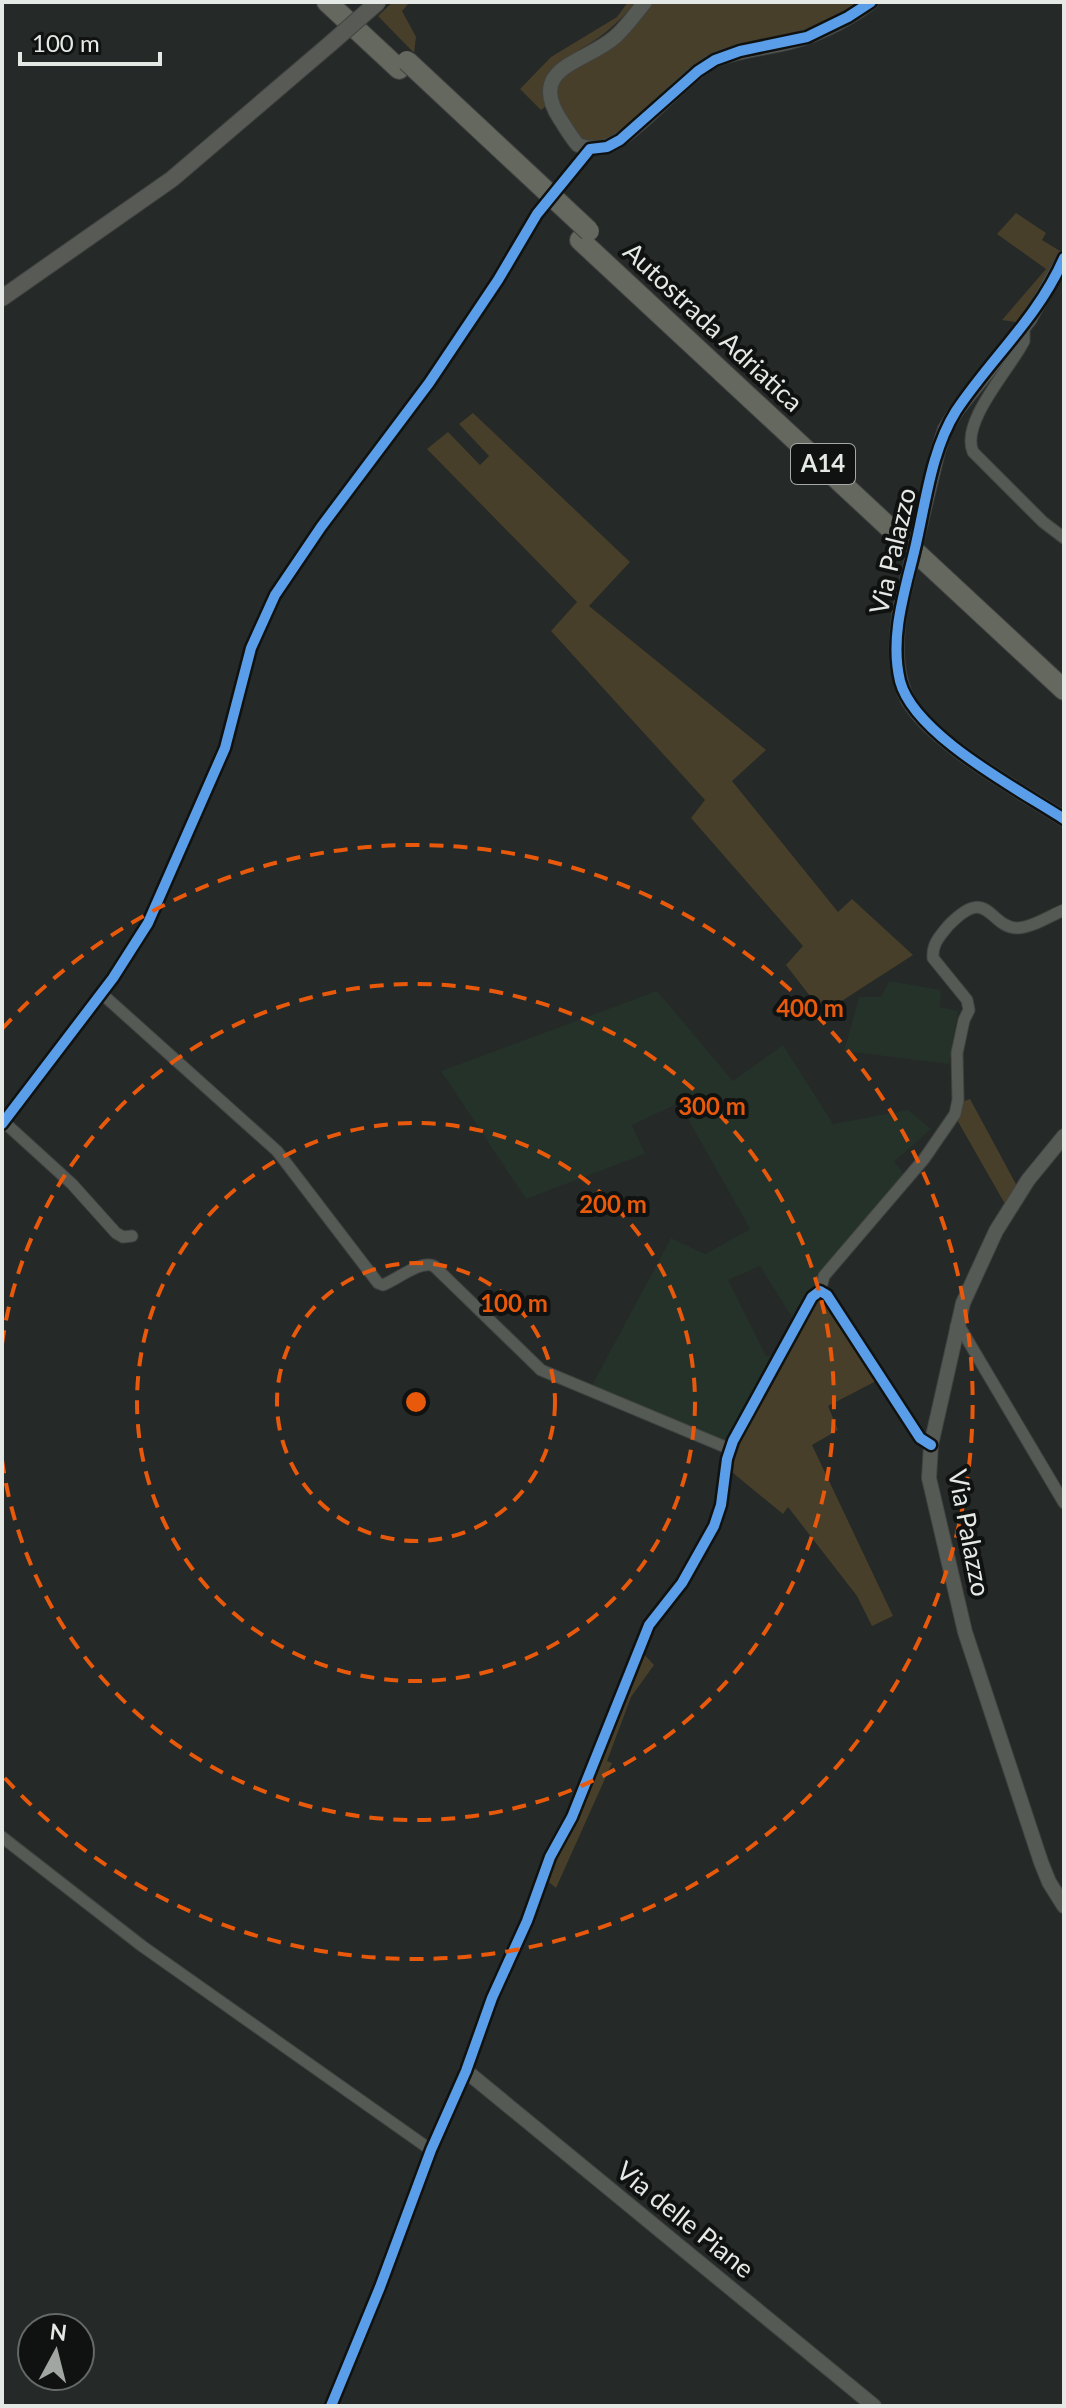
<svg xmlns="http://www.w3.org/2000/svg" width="1066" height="2408" viewBox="0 0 1066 2408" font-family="Lato,sans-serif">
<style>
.built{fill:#25322a}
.green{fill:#473f2a}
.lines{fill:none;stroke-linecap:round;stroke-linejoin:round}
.minor-casing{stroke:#414342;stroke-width:13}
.tertiary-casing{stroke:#414342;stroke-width:16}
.secondary-casing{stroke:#414342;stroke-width:18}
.motorway-casing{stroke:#414342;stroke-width:22}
.minor{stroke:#565a54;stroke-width:11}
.tertiary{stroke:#565a54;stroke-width:14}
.secondary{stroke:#575a55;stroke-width:16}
.motorway{stroke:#64685f;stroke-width:20}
.tertiary-bridge-casing{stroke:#414342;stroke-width:16;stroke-linecap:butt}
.secondary-bridge-casing{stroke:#414342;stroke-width:18;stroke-linecap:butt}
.motorway-bridge-casing{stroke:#414342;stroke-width:22;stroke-linecap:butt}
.tertiary-bridge{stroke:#565a54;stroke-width:14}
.secondary-bridge{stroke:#575a55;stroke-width:16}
.motorway-bridge{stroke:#64685f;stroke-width:20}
.cycleway-casing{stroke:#0f1210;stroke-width:15}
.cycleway{stroke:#5a9eea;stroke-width:10}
.ring{fill:none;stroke:#e8590c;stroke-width:4;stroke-dasharray:14 10}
.labels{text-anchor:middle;stroke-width:8;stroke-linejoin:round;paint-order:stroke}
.shield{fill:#0f1210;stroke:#a4a8a6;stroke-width:2}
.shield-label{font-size:24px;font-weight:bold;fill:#e4e9e6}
.street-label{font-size:26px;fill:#e4e9e6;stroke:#0f1210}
.centre{fill:#e8590c;stroke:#0f1210;stroke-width:4}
.ring-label{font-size:24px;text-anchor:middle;font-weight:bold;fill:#e8590c;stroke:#0f1210;stroke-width:8;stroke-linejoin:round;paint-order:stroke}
</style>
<rect width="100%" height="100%" fill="#252927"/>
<!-- built -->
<path class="built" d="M889 981 941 990 940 1007 958 1011 949 1064 844 1051 859 997H881Z
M657 991 733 1081 783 1045 833 1124 908 1110 931 1129 894 1162 906 1176 852 1240 796 1324 760 1266 728 1280 766 1356 777 1355 728 1446 590 1389 671 1238 705 1254 750 1229 679 1103 632 1125 645 1154 526 1199 441 1071Z"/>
<!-- green -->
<path class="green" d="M393 2H410L402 11 416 37 414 53 378 16Z
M628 2 635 3C624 16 612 28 598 38 571 58 533 65 546 106L541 110 520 89 551 57 617 17Z
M648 2H865L803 35 732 47 711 54 665 96 602 145 579 141 555 107 558 74Z
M1016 213 1046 233 1042 240 1060 251 1057 256 1059 259 1021 323 1002 320 1046 269 997 234Z
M473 413 630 562 589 606 766 750 732 781 838 912 852 899 913 955 823 1013 786 965 803 946 691 818 705 800 551 631 577 602 427 449 448 432 480 465 489 456 459 424Z
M970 1099 1017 1186 1005 1204 956 1118 962 1102Z
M823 1296 878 1380 828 1406 838 1430 812 1445 893 1616 872 1626 857 1596 788 1507 783 1514 733 1473 735 1446 816 1298Z
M640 1650 654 1665 631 1697 607 1761 612 1763 556 1888 544 1878Z"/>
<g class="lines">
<defs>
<path id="minor" d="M1024 327V341C1010 369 960 422 973 452L1043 522 1064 538
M101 993 277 1151 378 1283 383 1285C398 1279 420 1260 434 1266L541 1370 730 1449
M4 1122 72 1184 116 1233 123 1237 132 1236
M2 1124 113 978 148 923 225 748 251 648 275 595 321 527 429 383 498 280 537 214 590 149
M820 1291 824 1276 924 1159 955 1114 958 1100 957 1053 964 1020 969 1010 967 1000 933 958C932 944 939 937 948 926 989 883 988 927 1017 928 1032 928 1051 915 1064 910
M956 1326 961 1329 1064 1503
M2 1837 142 1946 431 2150
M331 2406 380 2287 431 2150 466 2071 492 1998 527 1921 550 1857 572 1817 649 1625 682 1583 714 1526 721 1505 727 1459 733 1441 812 1297 820 1291 827 1295 920 1438 931 1445"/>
<path id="tertiary" d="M645 2C636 13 627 26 616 36 587 63 526 66 560 119 566 128 571 137 578 145 604 154 618 142 638 125 659 108 694 69 717 59 737 51 757 49 777 45 811 38 843 23 871 2
M957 410 1029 320 1064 258
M900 609C896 637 894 668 905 694 925 740 1021 791 1064 819
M1064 1136 1028 1180 996 1231 963 1303 931 1445 929 1478 965 1632 1041 1862 1049 1882 1064 1906
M466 2071 874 2406"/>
<path id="secondary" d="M2 298 172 179 330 44"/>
<path id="motorway" d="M327 2 399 69
M580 240 1064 690"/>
</defs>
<!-- minor casing -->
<use href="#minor" class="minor-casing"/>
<!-- tertiary casing -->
<use href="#tertiary" class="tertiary-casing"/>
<!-- secondary casing -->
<use href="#secondary" class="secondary-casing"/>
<!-- motorway casing -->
<use href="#motorway" class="motorway-casing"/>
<!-- minor -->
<use href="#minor" class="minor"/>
<!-- tertiary -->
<use href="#tertiary" class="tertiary"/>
<!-- secondary -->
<use href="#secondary" class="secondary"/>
<!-- motorway -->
<use href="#motorway" class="motorway"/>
<defs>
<path id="tertiary-bridge" d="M900 609 938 451 945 429 957 410"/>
<path id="secondary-bridge" d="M330 44 378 2"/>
<path id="motorway-bridge" d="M407 61 589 231"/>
</defs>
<!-- tertiary-bridge casing -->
<use href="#tertiary-bridge" class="tertiary-bridge-casing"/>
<!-- secondary-bridge casing -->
<use href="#secondary-bridge" class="secondary-bridge-casing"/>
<!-- motorway-bridge casing -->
<use href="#motorway-bridge" class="motorway-bridge-casing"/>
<!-- tertiary-bridge -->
<use href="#tertiary-bridge" class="tertiary-bridge"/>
<!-- secondary-bridge -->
<use href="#secondary-bridge" class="secondary-bridge"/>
<!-- motorway-bridge -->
<use href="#motorway-bridge" class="motorway-bridge"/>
<defs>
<path id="cycleway" d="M1064 258C1037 319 992 357 956 411 932 449 926 500 916 544 906 588 889 635 900 681 914 735 1018 789 1064 819
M2 1124 113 978 148 923 225 748 251 648 275 595 321 527 429 383 498 280 537 214 590 149 607 147 620 140 698 71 715 60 740 51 807 37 848 17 871 2
M331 2406 380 2287 431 2150 466 2071 492 1998 527 1921 550 1857 572 1817 649 1625 682 1583 714 1526 721 1505 727 1459 733 1441 812 1297 820 1291 827 1295 920 1438 931 1445"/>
</defs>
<!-- cycleway casing -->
<use href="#cycleway" class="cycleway-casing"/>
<!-- cycleway -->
<use href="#cycleway" class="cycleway"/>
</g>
<!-- distance rings -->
<g class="ring">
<circle cx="416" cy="1402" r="139"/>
<circle cx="416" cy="1402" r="279"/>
<path d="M2 1344A418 418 0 1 1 2 1460"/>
<path d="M2 1029A557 557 0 1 1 2 1775"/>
</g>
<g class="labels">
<!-- shield labels -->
<rect class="shield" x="791" y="444" width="64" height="40" rx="6"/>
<g class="shield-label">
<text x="823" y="472">A14</text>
</g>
<!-- street labels -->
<g class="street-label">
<text transform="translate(713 327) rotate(43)" y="9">Autostrada Adriatica</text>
<text transform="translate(893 551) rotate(-77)" y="9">Via Palazzo</text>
<text transform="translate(969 1533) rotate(79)" y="9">Via Palazzo</text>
<text transform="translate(685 2220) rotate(39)" y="9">Via delle Piane</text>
</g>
</g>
<circle cx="416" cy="1402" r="12" class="centre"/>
<g class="ring-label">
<text x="810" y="1017">400 m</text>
<text x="712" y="1115">300 m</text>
<text x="613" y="1213">200 m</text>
<text x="514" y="1312">100 m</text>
</g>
<!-- border -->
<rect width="1066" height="2408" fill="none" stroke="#e4e9e6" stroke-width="8"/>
<!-- north arrow -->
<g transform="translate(56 2352) rotate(7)"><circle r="38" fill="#0f1210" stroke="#646866" stroke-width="2"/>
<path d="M0-6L14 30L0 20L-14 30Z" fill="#a1a6a3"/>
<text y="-12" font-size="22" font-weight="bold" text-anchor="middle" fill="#e4e9e6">N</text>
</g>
<!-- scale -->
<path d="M20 52v12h140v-12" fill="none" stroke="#e4e9e6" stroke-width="4"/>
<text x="32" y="52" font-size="24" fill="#e4e9e6" stroke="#0f1210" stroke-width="6" paint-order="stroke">100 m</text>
</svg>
